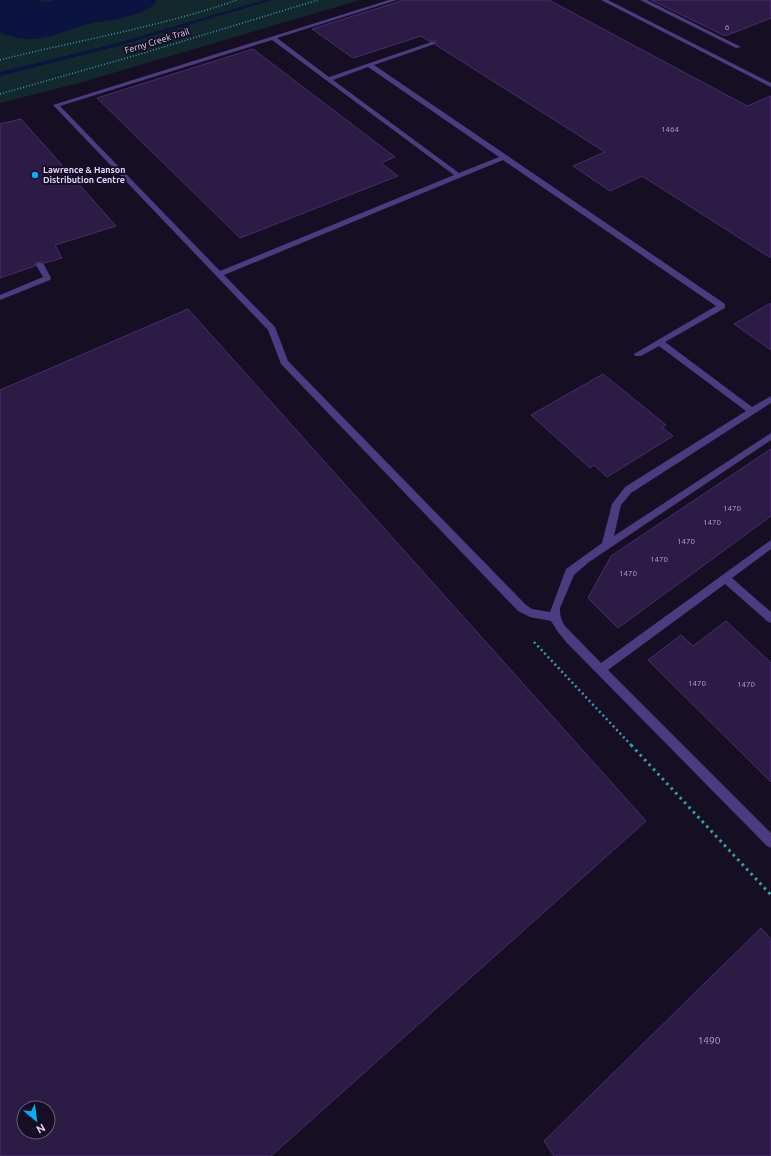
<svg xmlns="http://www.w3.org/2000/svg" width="771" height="1156" viewBox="0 0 771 1156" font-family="Ubuntu,sans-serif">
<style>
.green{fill:#12282d}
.water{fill:#0b1340}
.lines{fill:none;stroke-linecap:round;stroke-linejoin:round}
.stream{fill:#0b1340;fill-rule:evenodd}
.building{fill:#2c1b44;stroke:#482e6f;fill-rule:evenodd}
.path-far2{stroke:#329fb2;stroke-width:1.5;stroke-dasharray:1 2;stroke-linecap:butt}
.path-far1{stroke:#329fb2;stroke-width:2.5;stroke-dasharray:2 3;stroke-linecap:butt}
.path{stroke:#329fb2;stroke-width:3;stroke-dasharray:2.5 4;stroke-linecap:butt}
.minor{fill:#4c3b81;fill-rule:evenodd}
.poi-dot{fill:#06acf6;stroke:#160f23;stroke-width:1.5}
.labels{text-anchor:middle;stroke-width:4;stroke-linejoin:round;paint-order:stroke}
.number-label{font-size:8px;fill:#b3a4d0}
.far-street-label{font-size:9px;fill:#e0d2fe;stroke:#160f23}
.far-poi-label{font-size:9px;font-weight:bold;fill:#e0d2fe;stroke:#160f23;text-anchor:start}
.near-number-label{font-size:10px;fill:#b3a4d0}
</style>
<rect width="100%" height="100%" fill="#160f23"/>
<!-- green -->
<path class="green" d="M0 0H360L79 83 0 103Z"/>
<!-- water -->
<path class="water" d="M0 0H38L45 2 55 0H156V3C136 20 107 19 84 25 67 30 50 38 33 39 22 40 11 36 0 33Z"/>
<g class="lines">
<!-- stream -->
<path class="stream" d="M265 0H272L118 46 0 76V72L114 44Z"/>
</g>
<!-- building -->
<path class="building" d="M404 0H549L747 106 771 96V258L642 176 610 191 573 166 605 152 436 45V41H429L421 36 353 58 312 29Z
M651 0H771V18L725 36Z
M253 49 395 157 381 163 398 176 240 238 97 98Z
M21 119 116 226 55 245 62 258 45 263 43 262H37L35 266 0 278V124Z
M771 303V350L734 324Z
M188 309 646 821 271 1156H0V390ZM24 1108H48V1132H24Z
M603 374 666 425 662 427 673 436 607 477 594 465 590 468 531 415Z
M771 449V516L618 628 588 598 611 556Z
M726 621 771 663V782L648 660 681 635 693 646Z
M761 928 771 939V1156H554L544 1141Z"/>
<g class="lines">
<!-- path-far2 -->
<path class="path-far2" d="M0 60C79 40 160 27 237 0
M0 94 144 53 318 0"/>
<!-- path-far1 -->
<path class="path-far1" d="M534 642 632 746"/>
<!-- path -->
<path class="path" d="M631 745 771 895"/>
<!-- minor -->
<path class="minor" d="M389 0H397L277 38 329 77 431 42H435V44L374 65 725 304V308L665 342 752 407 771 396V403L631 493 621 505 614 536 771 433V440L589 562 574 575 560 608C560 615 561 620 565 626L601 663 771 540V549L732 578 771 612V623L767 621 725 584 608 670 771 833V848L767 846 567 643 558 632 551 621 530 617 518 611 281 364 268 330 53 105ZM272 40 454 175 220 271 60 106ZM368 67 499 157 459 173 333 80ZM503 160 716 306 634 354 635 356H641L659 346 746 411 625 487 612 504 602 543 566 569 550 612 532 609 526 605 288 361 275 327 224 275Z
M601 0H608L771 83V87Z
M640 0H647L741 47 736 48Z
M37 263H43L51 278 50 280 0 300V295L43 277 36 265Z"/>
</g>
<!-- markers -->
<circle class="poi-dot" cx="35" cy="175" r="4"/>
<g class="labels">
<!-- number labels -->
<g class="number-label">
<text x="727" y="30">6</text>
<text x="670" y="132">1464</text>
<text x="732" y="511">1470</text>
<text x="712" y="525">1470</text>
<text x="686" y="544">1470</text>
<text x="659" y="562">1470</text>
<text x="628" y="576">1470</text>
<text x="697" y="686">1470</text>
<text x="746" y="687">1470</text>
</g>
<!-- far-street labels -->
<g class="far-street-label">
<text transform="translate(157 41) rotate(-17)" y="3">Ferny Creek Trail</text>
</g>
<!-- far-poi labels -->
<g class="far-poi-label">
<text x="43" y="173">Lawrence &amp; Hanson<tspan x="43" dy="10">Distribution Centre</tspan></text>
</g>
<!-- near-number labels -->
<g class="near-number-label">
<text x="709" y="1044">1490</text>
</g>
</g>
<!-- north arrow -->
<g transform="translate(36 1120) rotate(151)"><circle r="19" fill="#160f23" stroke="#675d7b"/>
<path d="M0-3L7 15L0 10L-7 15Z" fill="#06acf6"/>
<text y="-6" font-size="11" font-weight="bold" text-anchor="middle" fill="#e0d2fe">N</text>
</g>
</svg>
